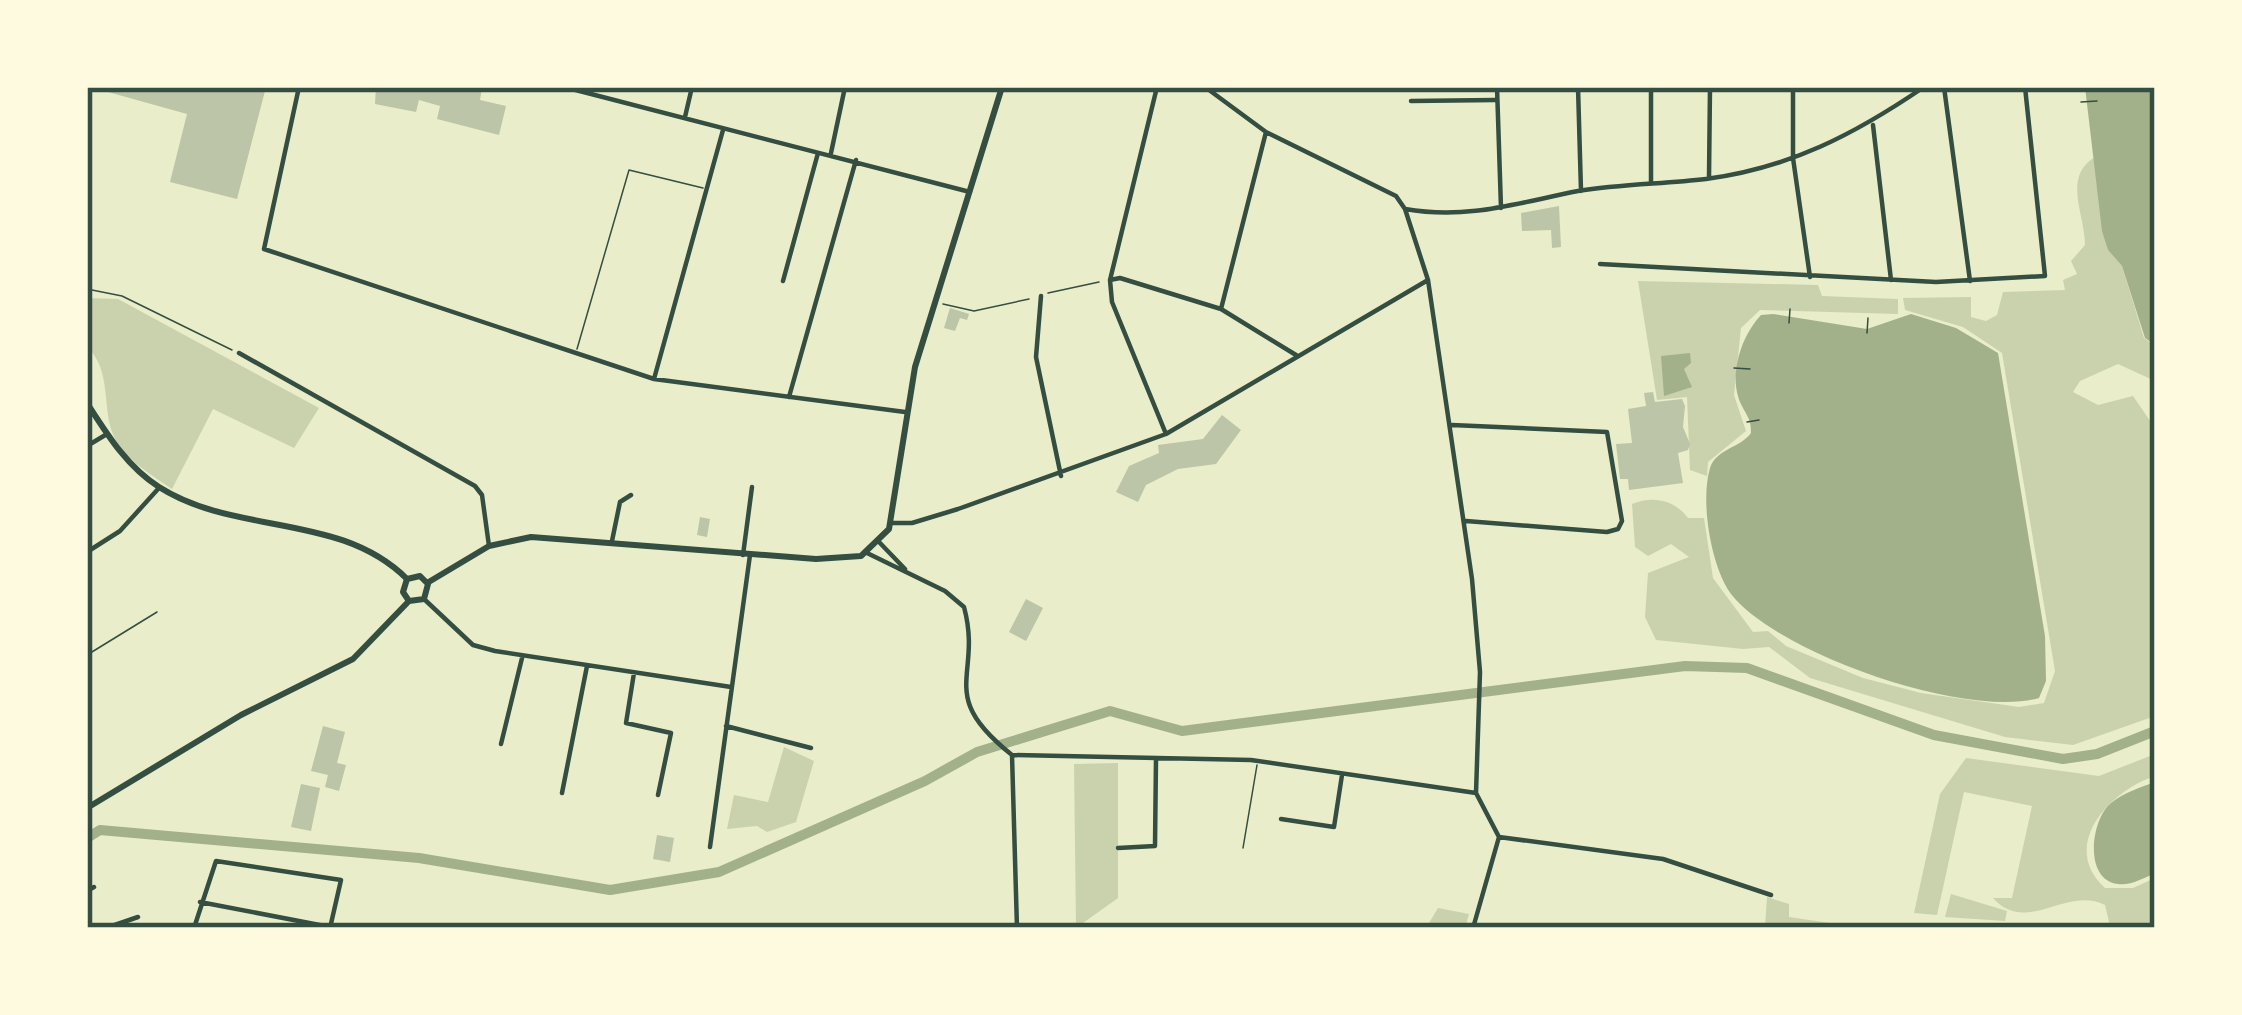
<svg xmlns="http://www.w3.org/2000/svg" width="2242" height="1015" viewBox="0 0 2242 1015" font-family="Georgia,serif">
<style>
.green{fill:#cad2ad}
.water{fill:#a3b18a}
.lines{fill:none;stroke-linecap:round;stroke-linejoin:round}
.canal{stroke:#a3b18a;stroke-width:10}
.building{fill:#bcc5a7}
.path{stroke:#344e41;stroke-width:1.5}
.service{stroke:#344e41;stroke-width:1.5}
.minor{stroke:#344e41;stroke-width:4.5}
.tertiary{stroke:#344e41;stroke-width:6}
.secondary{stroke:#344e41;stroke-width:6}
.neatline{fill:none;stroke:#344e41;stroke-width:4.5}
</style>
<rect width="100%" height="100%" fill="#e9edc9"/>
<!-- green -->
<path class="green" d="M2095 157 2108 250 2122 266 2144 338 2155 346V381L2118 364 2080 381 2073 392 2098 405 2133 396 2155 428V716L2073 745 2005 737 1810 678 1769 647 1743 649 1656 640 1645 617 1648 573 1689 557 1671 544 1648 556 1635 547 1632 504C1653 495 1675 500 1688 518H1704L1713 578 1753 632 1768 631 1786 646 1863 678 1921 693 2019 707 2044 703 2055 671 2002 353 1963 327 1905 310 1903 298 1971 297V317L1986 321 1997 315 2003 292 2065 290 2063 280 2077 274 2071 261 2085 245C2085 214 2062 177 2095 157Z
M1638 281 1818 285 1822 296 1898 299V314L1760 310 1741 328 1734 395 1746 431 1708 462 1707 476 1690 470 1687 397 1657 400Z
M87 298 118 299 319 408 294 448 213 409 172 489C149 473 120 457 111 429 103 401 110 368 87 347Z
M784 747 814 761 796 822 767 832 757 826 727 829 734 795 768 802Z
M2155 754V776C2111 790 2058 845 2105 888H2133L2155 878V928H2104L2109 922 2105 905C2066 885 2027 936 1993 898H2012L2032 806 1964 792 1937 915 1914 913 1940 794 1966 758 2099 776Z
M1118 763V898L1076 928 1074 764Z
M1951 894 2007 911 2005 921 1945 917Z
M1767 897 1789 904V917L1864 928H1765Z
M1438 908 1469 914 1465 928H1426Z"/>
<!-- water -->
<path class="water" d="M2085 87H2155V345L2145 338 2122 266 2108 250 2102 231Z
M1773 314 1867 329 1911 314 1956 328 1998 353 2045 636 2046 681 2039 698C1967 719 1778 654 1731 594 1711 567 1700 501 1710 468 1716 449 1740 448 1751 433 1751 419 1748 418 1742 406 1727 378 1741 336 1761 315Z
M1690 353 1691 363 1684 369 1692 387 1664 396 1661 356Z
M2155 782V873C2144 878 2130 886 2118 884 2083 880 2091 819 2111 803 2123 793 2141 787 2155 782Z"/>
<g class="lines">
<!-- canal -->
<path class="canal" d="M87 838 100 830 419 858 610 890 719 872 925 781 977 752 1110 711 1182 731 1685 666 1747 668 1934 735 2063 759 2097 754 2155 731"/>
</g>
<!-- building -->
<path class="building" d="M90 87H266L237 199 170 182 187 114Z
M376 87 482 88 480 100 506 106 499 135 437 119 440 106 419 100 416 112 375 104Z
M1559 206 1561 247 1552 248 1551 230 1522 231 1521 213Z
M950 308 969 314 967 320 960 318 955 331 944 328Z
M1653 392 1655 402 1682 399 1685 406 1683 427 1690 444 1688 450 1678 453 1683 483 1629 490 1628 479H1620L1616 444 1632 443 1628 409 1646 406 1644 393Z
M1222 415 1241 430 1216 464 1178 469 1146 485 1138 502 1116 492 1129 466 1159 453 1158 445 1203 439Z
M700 517 710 519 707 537 697 535Z
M1026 599 1043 608 1026 641 1009 632Z
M323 726 345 732 337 763 346 765 339 791 325 787 328 775 311 771Z
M301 784 320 788 311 831 291 827Z
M657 835 674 838 670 862 653 859Z"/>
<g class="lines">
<!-- path -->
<path class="path" d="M2081 102 2097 101
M87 289 122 296 232 350
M1048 293 1099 282
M943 304 974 311 1029 299
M1789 323 1790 309
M1867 333 1868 318
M1734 368 1750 369
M1747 422 1759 420"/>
<!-- service -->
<path class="service" d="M577 349 629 170 703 188
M87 655 157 612
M1243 848 1257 765"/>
<!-- minor -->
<path class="minor" d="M299 87 264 249 654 379 905 412
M564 87 970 192
M1157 87 1110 280 1112 302 1166 434
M1205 87 1266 132 1396 196 1405 209 1428 280 1472 579 1480 672 1476 793 1499 837 1473 928
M1497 87 1501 208
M1578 87 1581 191
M1651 87V183
M1793 87V158L1810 277
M1944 87 1970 281
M1411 101 1495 100
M685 117 692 87
M1873 125 1891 280
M831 153 845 87
M1709 177 1710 87
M1405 209C1468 220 1517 203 1578 191 1620 184 1664 184 1706 179 1790 168 1855 134 1924 87
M1600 264 1936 282 2045 276 2025 87
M1110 280 1120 278 1221 309 1296 355
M783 281 818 153
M1041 296 1036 357 1061 476
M1221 309 1266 132
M239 353 475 486 482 495 489 546
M654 379 723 130
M789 397 856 160
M1452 425 1607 432 1622 521 1618 529 1607 532 1466 521
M87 446 107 434
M891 523H912L958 509 1166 434 1428 280
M612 541 620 502 631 495
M880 543 905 569
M87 552 120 531 158 489
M867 553 945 591 964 607C983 677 935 694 1012 755L1017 928
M743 555 752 487
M424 599 473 645 495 651 731 687
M634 673 626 723 671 733 658 795
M726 726 811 748
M501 744 522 658
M1012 755 1251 760 1476 793
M562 793 587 666
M1281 819 1334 827 1342 775
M1499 837 1663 859 1771 895
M710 847 750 555
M1118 848 1155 846 1156 758
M87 891 94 887
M200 902 330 927
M106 928 138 917
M194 928 216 861 341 880 330 928"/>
<!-- tertiary -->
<path class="tertiary" d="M87 403C107 434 127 467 159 487 236 536 340 512 407 579"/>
<!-- secondary -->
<path class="secondary" d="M427 583 489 546 531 537 816 559 861 556 889 529 915 367 1002 87
M409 601 403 592 407 579 420 576 427 583
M409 601 424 599 428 584
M87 808 241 715 353 659 409 601"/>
</g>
<!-- border -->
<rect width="2242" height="1015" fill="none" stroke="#fefae0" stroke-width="180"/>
<rect x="90" y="90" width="2062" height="835" class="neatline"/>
</svg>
